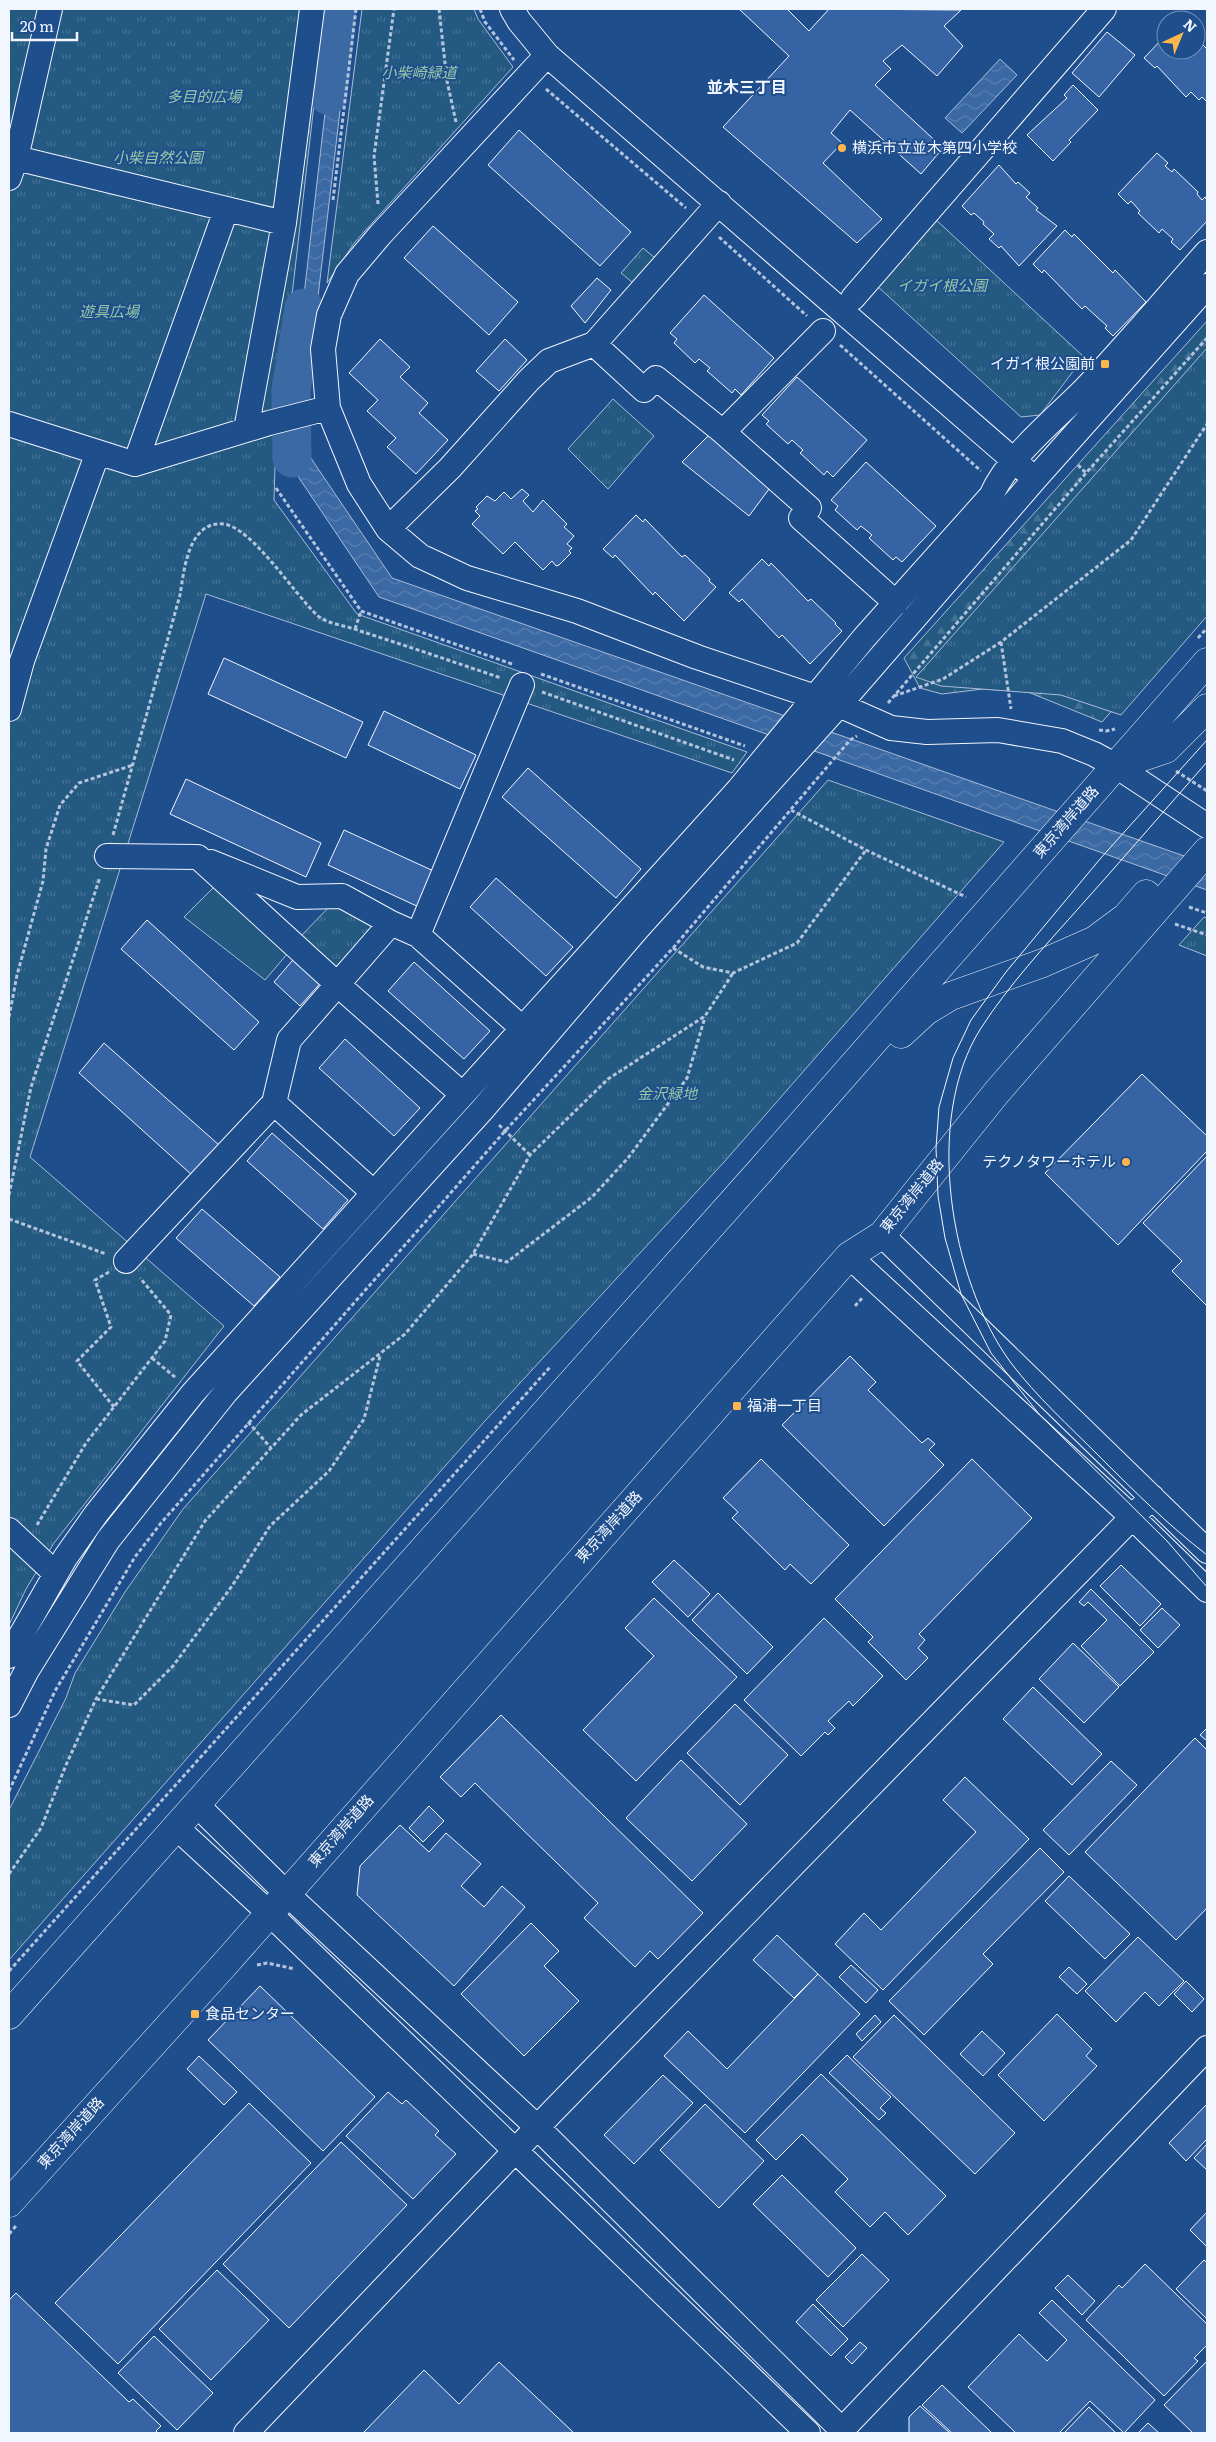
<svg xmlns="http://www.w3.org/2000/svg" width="1216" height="2442" viewBox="0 0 1216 2442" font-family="Literata,'Noto Sans JP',serif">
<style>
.grass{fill:#245a82;stroke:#a8bbd7}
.forest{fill:url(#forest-firs);stroke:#a8bbd7}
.park{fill:url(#park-tufts);stroke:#a8bbd7}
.water{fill:url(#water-waves);stroke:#a8bbd7}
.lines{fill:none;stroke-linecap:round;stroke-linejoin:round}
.river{stroke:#3b69a3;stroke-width:39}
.building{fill:#3563a3;stroke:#f2f6ff}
.minor-casing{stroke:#f2f6ff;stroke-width:26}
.highway-casing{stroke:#f2f6ff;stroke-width:29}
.path{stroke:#b3c4dc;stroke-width:3;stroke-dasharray:4 2.5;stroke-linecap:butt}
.minor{stroke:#1f4e8c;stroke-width:24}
.highway{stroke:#1f4e8c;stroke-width:28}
.tram{stroke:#f2f6ff;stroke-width:1}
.poi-dot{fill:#ffb74d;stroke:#1f4e8c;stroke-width:2}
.labels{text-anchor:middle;stroke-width:4;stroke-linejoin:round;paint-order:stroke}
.park-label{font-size:15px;font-style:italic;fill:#97c8a6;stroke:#1f4e8c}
.poi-label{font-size:15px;fill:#f2f6ff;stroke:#1f4e8c;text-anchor:start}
.street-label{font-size:15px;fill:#f2f6ff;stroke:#1f4e8c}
.neighbourhood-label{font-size:16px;font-weight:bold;fill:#f2f6ff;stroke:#1f4e8c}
</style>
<defs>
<pattern id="forest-firs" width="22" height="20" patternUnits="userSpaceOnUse" patternTransform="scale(1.25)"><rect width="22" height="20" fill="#245a82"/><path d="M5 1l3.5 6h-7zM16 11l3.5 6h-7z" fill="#447295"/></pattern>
<pattern id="park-tufts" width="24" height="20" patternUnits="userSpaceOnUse" patternTransform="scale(1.25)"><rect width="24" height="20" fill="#245a82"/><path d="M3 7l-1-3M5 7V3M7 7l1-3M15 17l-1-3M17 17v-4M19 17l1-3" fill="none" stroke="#447295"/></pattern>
<pattern id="water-waves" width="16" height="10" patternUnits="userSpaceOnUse" patternTransform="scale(1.25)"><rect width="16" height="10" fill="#3b69a3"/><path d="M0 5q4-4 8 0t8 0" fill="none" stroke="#587fb1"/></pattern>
</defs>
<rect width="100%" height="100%" fill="#1f4e8c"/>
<!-- grass -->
<path class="grass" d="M214 887 288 953 265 980 184 917Z"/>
<!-- forest -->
<path class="forest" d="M1207 321V603L1102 722 1028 692 983 689 942 694 920 688 904 658Z"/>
<!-- park -->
<path class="park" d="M9 9H325L276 434 274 500 357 614 747 752 732 773 206 594 30 1157 224 1326 54 1543 26 1589 9 1625Z
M362 9H474L478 19 513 67 355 242 327 283Z
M934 218 1084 357 1040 415 1021 417 877 286Z
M643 248 655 258 633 283 621 273Z
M1207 348V616L1121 715 1061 695 941 686 916 677Z
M613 399 654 436 608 489 568 449Z
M828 780 1004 842 725 1161 484 1422 9 1960V1810L66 1698 75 1673 125 1592 183 1509Z
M332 904 375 923 334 969 300 937Z
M1204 917 1207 918V956L1179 945Z"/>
<!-- water -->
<path class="water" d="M337 9H352L306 398 304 448 392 578 1207 864V890L379 597 291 466 292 399Z
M1000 59 1017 75 962 133 945 118Z"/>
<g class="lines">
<!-- river -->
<path class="river" d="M328 95 337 9
M292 458 291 391 304 308"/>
</g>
<!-- building -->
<path class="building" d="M739 9H787L809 31 829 9 961 10 944 26 963 46 937 76 902 45 883 61 891 69 875 85 943 148 921 174 850 110 831 133 842 143 823 163 882 219 857 243 723 127 789 56Z
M1107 32 1135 55 1099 97 1072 73Z
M1166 35V50H1196V38L1207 49V102L1202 97 1199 100 1191 92 1186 97 1157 66 1155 68 1144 58Z
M1073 85 1098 110 1069 140 1071 142 1053 161 1027 135 1067 98 1064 95Z
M519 130 631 232 600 266 488 165Z
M1157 153 1168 163 1165 166 1172 172 1174 169 1198 192 1197 194 1202 200 1205 197 1207 200V221L1180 250 1171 242 1173 239 1162 229 1159 233 1138 213 1140 211 1131 201 1128 204 1118 194Z
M999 165 1016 184 1018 182 1030 193 1026 197 1038 208 1036 210 1057 226 1019 266 1001 246 999 248 989 239 994 234 983 224 984 222 974 213 971 215 962 206Z
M433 226 518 302 489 335 404 258Z
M1065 230 1072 237 1074 234 1113 273 1115 270 1146 302 1113 336 1105 328 1107 326 1085 306 1082 309 1044 270 1042 273 1033 264Z
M597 278 611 290 585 323 571 306Z
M704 295 774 358 741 395 735 389 732 393 707 371 710 368 699 359 695 363 674 343 677 339 670 333Z
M380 339 410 367 400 377 428 403 419 413 448 440 416 474 387 447 396 438 367 411 378 400 349 373Z
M505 339 527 360 499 391 476 371Z
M797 377 867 440 833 477 827 471 824 475 800 453 803 450 792 440 788 444 766 424 769 421 762 415Z
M714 430 772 485 749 516 682 462Z
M866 462 936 526 902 562 896 557 893 560 869 538 872 535 861 526 857 530 835 510 838 506 831 500Z
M522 489 529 495 523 501 533 512 543 500 567 524 564 527 574 536 567 544 572 548 569 551 571 553 559 565 556 566 552 561 543 570 515 542 503 554 472 524 480 516 475 511 478 509 476 507 487 496 495 501 504 492 511 499Z
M636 515 643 522 645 519 682 557 685 555 710 579 709 581 716 587 684 621 655 592 653 595 615 555 613 558 603 549Z
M762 559 769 566 771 563 808 601 811 599 836 623 835 624 842 631 810 664 782 635 779 638 742 599 739 602 729 593Z
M224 658 363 722 346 758 208 694Z
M384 711 476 755 460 789 368 745Z
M528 768 641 869 616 898 502 797Z
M186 779 321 843 306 877 170 814Z
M344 830 438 873 421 908 328 865Z
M496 878 573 947 546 976 470 907Z
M147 920 259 1022 234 1050 121 949Z
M298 954 325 978 300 1006 274 982Z
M414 962 490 1031 464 1059 388 991Z
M345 1039 420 1108 394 1136 319 1068Z
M104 1043 219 1145 192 1175 79 1073Z
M1142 1074 1207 1136V1151L1118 1245 1045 1173Z
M272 1133 348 1200 323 1229 247 1161Z
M1207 1156V1306L1172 1271 1182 1261 1143 1223Z
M202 1209 280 1277 254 1306 176 1238Z
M850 1356 876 1382 868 1390 922 1443 928 1438 935 1444 929 1450 944 1465 884 1526 782 1425Z
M761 1459 849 1545 811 1584 790 1564 785 1570 732 1518 738 1512 723 1498Z
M972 1459 1032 1518 919 1634 925 1640 918 1648 928 1658 906 1680 868 1642 873 1637 835 1599Z
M674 1560 710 1594 688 1617 652 1582Z
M1121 1565 1161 1604 1140 1626 1100 1586Z
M1091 1589 1154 1652 1120 1686 1081 1646 1107 1620 1088 1602 1084 1606 1079 1602Z
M718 1593 773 1647 747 1674 692 1620Z
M654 1598 737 1677 636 1781 583 1730 654 1656 625 1628Z
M1162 1608 1180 1625 1158 1648 1140 1630Z
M824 1618 883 1676 853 1706 849 1701 828 1721 835 1728 828 1735 825 1732 801 1756 744 1700Z
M1073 1643 1119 1687 1084 1723 1039 1679Z
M1033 1687 1102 1754 1072 1785 1003 1719Z
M735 1704 788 1755 740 1805 687 1753Z
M501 1715 703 1913 658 1959 650 1951 635 1967 584 1918 598 1903 475 1783 461 1797 440 1777Z
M1207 1728V1741L1200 1735Z
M1195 1738 1207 1750V1908L1176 1940 1085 1852Z
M681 1760 747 1824 692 1881 626 1818Z
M1111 1761 1137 1785 1069 1855 1043 1830Z
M965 1777 1029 1839 883 1990 835 1944 864 1913 881 1930 976 1832 943 1800Z
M429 1806 444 1821 423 1842 409 1828Z
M400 1825 429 1852 446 1833 481 1864 461 1886 484 1907 502 1886 525 1907 454 1986 357 1895 360 1866Z
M1040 1848 1064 1872 983 1954 993 1964 924 2035 889 2001Z
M1069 1876 1130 1934 1105 1959 1045 1901Z
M531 1923 559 1951 544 1966 579 2001 524 2056 461 1994Z
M777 1935 818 1974 794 1998 753 1960Z
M1138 1937 1184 1981 1159 2006 1145 1992 1116 2022 1085 1991Z
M851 1965 878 1990 866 2003 839 1977Z
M1069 1967 1087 1984 1077 1994 1059 1977Z
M818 1974 860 2014 745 2133 664 2056 688 2031 727 2069Z
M1186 1981 1204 1999 1192 2012 1174 1994Z
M260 1986 375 2097 323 2151 208 2040Z
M1057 2014 1092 2049 1086 2056 1097 2066 1044 2121 998 2075Z
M875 2015 881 2022 862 2041 856 2034Z
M894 2015 1015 2133 975 2174 853 2057Z
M982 2031 1005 2053 983 2076 960 2054Z
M847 2055 891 2097 880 2108 886 2113 879 2120 829 2073Z
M199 2056 237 2092 224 2105 187 2069Z
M821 2074 946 2196 908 2235 885 2212 870 2227 835 2192 848 2179 802 2134 776 2160 756 2140Z
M663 2075 693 2103 634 2164 604 2135Z
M388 2092 402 2104 406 2100 439 2131 435 2135 456 2154 413 2199 346 2136Z
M249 2103 311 2163 118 2364 55 2303Z
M705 2104 764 2161 719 2208 660 2150Z
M1207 2104V2139L1186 2161 1169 2143Z
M341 2142 407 2205 289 2328 223 2264Z
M1207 2144V2170L1194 2158Z
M782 2175 856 2248 828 2277 753 2204Z
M1207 2212V2247L1190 2230Z
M862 2254 889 2280 843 2327 816 2300Z
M1204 2260 1207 2263V2319L1176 2289Z
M1145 2264 1207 2324V2345L1194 2358 1198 2361 1164 2396 1086 2320 1119 2285 1122 2288Z
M217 2270 269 2320 211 2380 159 2329Z
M1068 2275 1095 2301 1082 2315 1055 2288Z
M16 2293 129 2402 133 2399 161 2426 156 2431 158 2433H9V2300Z
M1052 2300 1155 2400 1124 2433 1090 2401 1059 2433H1016L968 2387 1019 2334 1047 2361 1067 2340 1039 2313Z
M813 2304 848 2339 831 2356 796 2322Z
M154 2336 213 2393 177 2430 118 2373Z
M860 2342 867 2348 852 2364 845 2357Z
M1207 2361V2433H1193L1164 2405Z
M499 2362 574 2433H363L424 2370 459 2404Z
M942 2385 992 2433H952L922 2405Z
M920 2406 950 2433H909V2417Z
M1089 2407 1116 2433H1064Z
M1148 2423 1159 2433H1138Z"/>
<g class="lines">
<defs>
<path id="minor" d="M512 9 519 21 547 55 1026 471
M547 55 380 235 347 274 329 315 323 349 328 408 359 484 388 529 420 556 467 578 577 611 697 657 839 705 891 728 927 732 998 730 1062 741 1094 754 1116 766 1207 826
M16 158 284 223
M9 178 16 158 50 9
M853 298 1104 9
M823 331 723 432 809 508 801 518 896 603
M594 344 644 390 656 378 723 432
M9 424 135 464 269 423 328 408
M246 430 284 223 312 9
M135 464 226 210
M388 529 450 468 529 380 549 361 594 344 719 203
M9 709 22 661 98 452
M107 856 198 857 337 984 462 1094
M211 862 297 897 342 896 391 923 418 935 522 1028
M418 935 522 685
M274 1103 374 1193
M882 1235 1207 1551
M849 1256 1132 1517 1207 1590
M126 1261 274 1103 289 1040 391 923
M9 1530 56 1574
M9 1656 65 1558 96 1514 193 1393 739 789 864 638 991 496C1008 457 1053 421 1083 391 1126 346 1166 298 1207 252
M9 1705 26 1672 108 1540 226 1392 482 1110 638 928 839 705 1035 479 1207 286
M196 1804 286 1893 537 2127 845 2433
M176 1827 269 1913 808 2433
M246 2433 552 2112 1152 1497
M839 2433 1207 2048"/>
<path id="highway" d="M1116 766 1166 749 1207 708
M901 1034 926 1011 951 996 1043 963 1095 940 1126 917 1146 894
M9 2015 760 1171 1207 662
M9 2203 224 1965 849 1256 882 1235 997 1092 1207 851"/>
</defs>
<!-- minor casing -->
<use href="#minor" class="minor-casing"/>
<!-- highway casing -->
<use href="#highway" class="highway-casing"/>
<!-- path -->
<path class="path" d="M439 9 447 81 456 122
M480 9 485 22 514 60
M546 89 686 208
M333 200 356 9
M378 204 374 156 394 9
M719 237 807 316
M840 345 981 471
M1078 465 1086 473
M276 488 361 611 512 664
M355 629 361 611
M1198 638 1207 628
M1001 642 1011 709
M541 674 745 746
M542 692 734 760
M894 696 943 679 1001 642 1131 540 1207 424
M888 703 1086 473 1207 338
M1099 730 1106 731 1115 729
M1176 771 1207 791
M791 810 866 850 966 897
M113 835 180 595C184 571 188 521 223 524 251 526 295 595 317 615 326 624 348 626 360 631 407 646 454 662 501 678
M1189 907 1207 913
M1175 924 1207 935
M673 948 703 967 733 973 797 943 866 850
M9 1017 17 975 43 881 46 849 60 805 79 783 133 765
M499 1125 530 1155
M9 1195 31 1087 100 877
M9 1219 106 1254
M473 1254 507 1262 592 1197 628 1158 687 1078 705 1017
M109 1272 95 1280 111 1327 77 1361 114 1407
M855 1306 863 1297
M152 1358 176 1378
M248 1422 271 1448
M37 1525 86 1443 165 1341 171 1315 140 1278
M96 1699 134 1705 173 1666 232 1586 270 1526 329 1471 364 1419 380 1356
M9 1791 55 1691 135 1557 161 1523 505 1131 673 948 850 740 857 736
M9 1874 41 1828 66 1765 96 1699 205 1521 301 1415 405 1334 473 1254 530 1155 608 1079 705 1016 733 973
M257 1965 267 1963 295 1969
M9 1971 551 1366
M9 2234 16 2226"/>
<!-- minor -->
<use href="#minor" class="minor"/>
<!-- highway -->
<use href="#highway" class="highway"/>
<!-- tram -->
<path class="tram" d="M1207 740 1100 859 1006 972 971 1020 953 1058 939 1107 936 1148 938 1196 945 1238 961 1294 991 1353 1039 1414 1167 1541 1207 1587
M1207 762C1164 811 1121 861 1077 910 1044 947 1009 985 981 1028 923 1119 950 1280 1011 1363 1037 1397 1069 1426 1099 1456 1134 1491 1168 1525 1207 1555"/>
</g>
<!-- markers -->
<g class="poi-dot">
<circle cx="842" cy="148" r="5"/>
<rect x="1100" y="359" width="10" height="10" rx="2.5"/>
<circle cx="1126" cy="1162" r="5"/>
<rect x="732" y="1401" width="10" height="10" rx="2.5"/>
<rect x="190" y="2009" width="10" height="10" rx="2.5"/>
</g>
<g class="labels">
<!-- park labels -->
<g class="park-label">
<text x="419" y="78">小柴崎緑道</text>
<text x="204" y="102">多目的広場</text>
<text x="158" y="163">小柴自然公園</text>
<text x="942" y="291">イガイ根公園</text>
<text x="109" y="317">遊具広場</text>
<text x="667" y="1099">金沢緑地</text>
</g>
<!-- poi labels -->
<g class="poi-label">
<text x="852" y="153">横浜市立並木第四小学校</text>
<text x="1095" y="369" text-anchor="end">イガイ根公園前</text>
<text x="1116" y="1167" text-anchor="end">テクノタワーホテル</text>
<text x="747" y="1411">福浦一丁目</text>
<text x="205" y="2019">食品センター</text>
</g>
<!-- street labels -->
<g class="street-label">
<text transform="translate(1066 822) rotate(-49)" y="5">東京湾岸道路</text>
<text transform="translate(912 1196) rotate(-51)" y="5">東京湾岸道路</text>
<text transform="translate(609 1527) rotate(-48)" y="5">東京湾岸道路</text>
<text transform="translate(341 1831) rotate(-49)" y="5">東京湾岸道路</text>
<text transform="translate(71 2133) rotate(-48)" y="5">東京湾岸道路</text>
</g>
<!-- neighbourhood labels -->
<g class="neighbourhood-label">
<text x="747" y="93">並木三丁目</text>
</g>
</g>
<!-- border -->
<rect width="1216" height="2442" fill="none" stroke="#f2f6ff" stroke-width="20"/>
<!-- north arrow -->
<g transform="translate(1181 35) rotate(44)"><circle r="24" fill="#1f4e8c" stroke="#7391ba"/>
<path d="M0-4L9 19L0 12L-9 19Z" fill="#ffb74d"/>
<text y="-8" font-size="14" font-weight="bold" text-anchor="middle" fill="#f2f6ff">N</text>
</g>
<!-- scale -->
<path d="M12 32v8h65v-8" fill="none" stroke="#f2f6ff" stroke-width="2.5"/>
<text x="20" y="32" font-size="15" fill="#f2f6ff" stroke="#1f4e8c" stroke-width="4" paint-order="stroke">20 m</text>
</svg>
